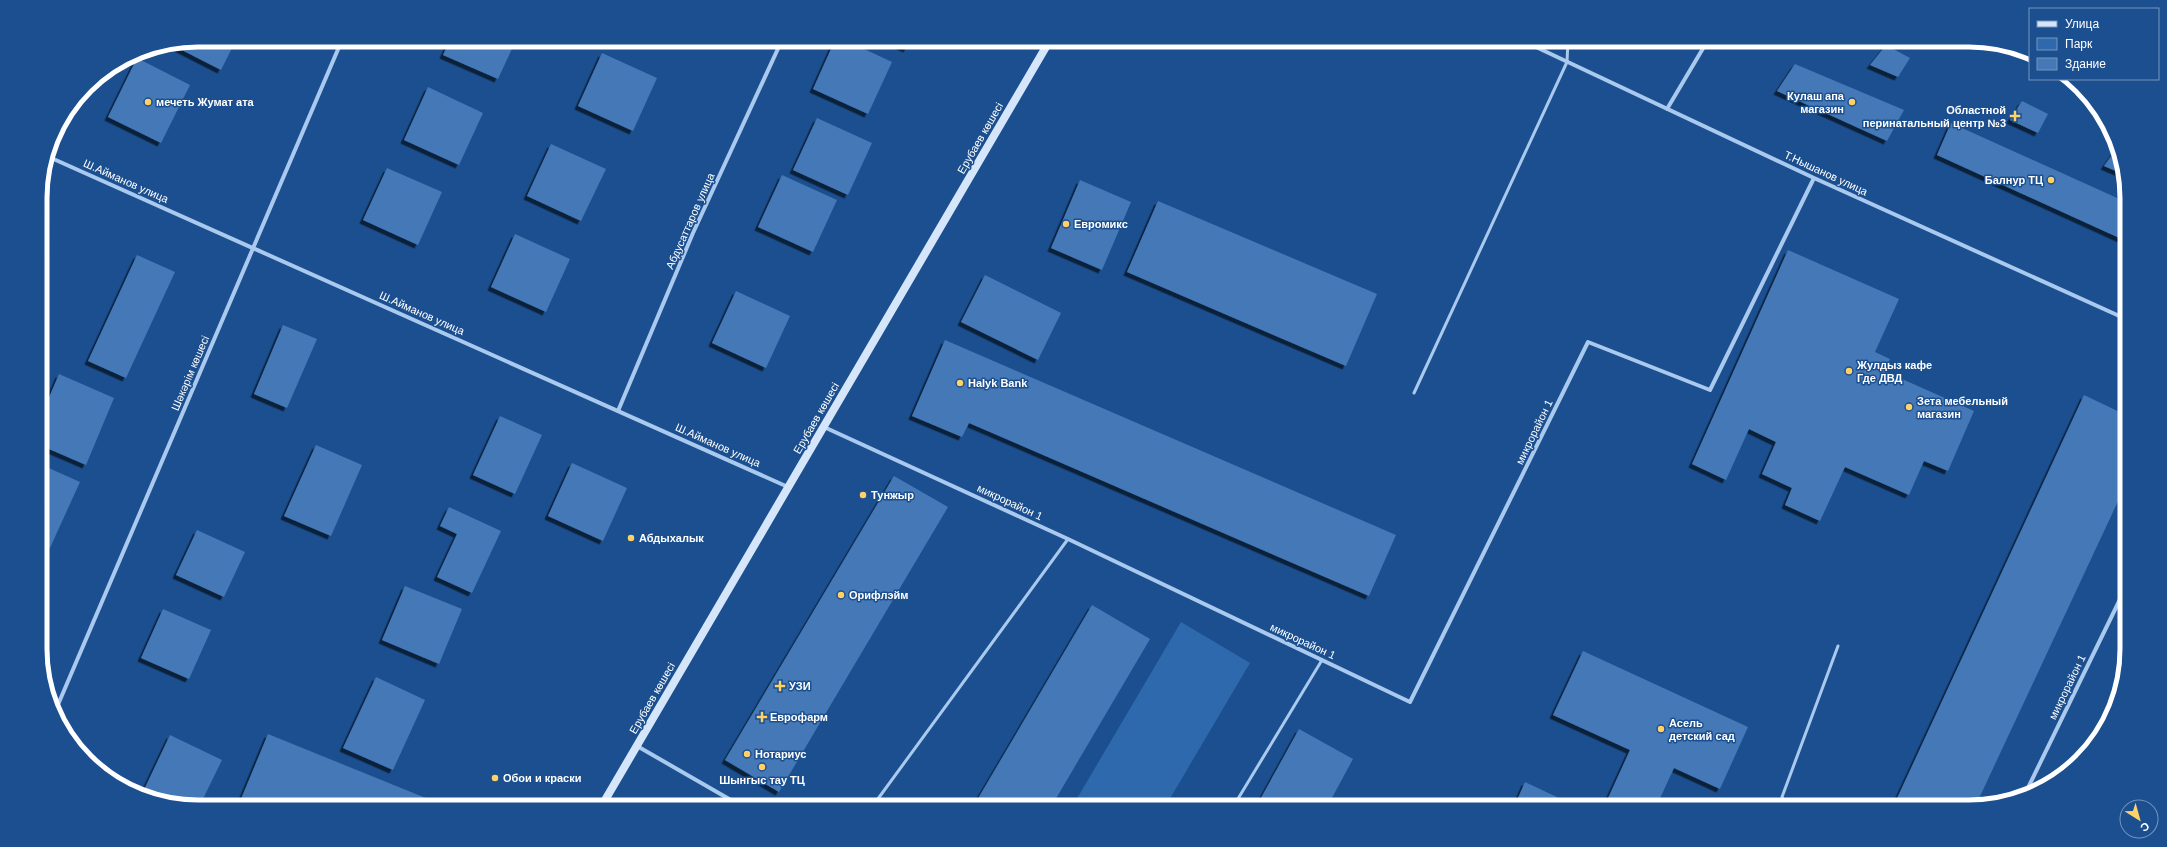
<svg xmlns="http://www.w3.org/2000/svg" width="2167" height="847" viewBox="0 0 2167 847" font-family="Helvetica,sans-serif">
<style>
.green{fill:#2e69ad}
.building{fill:#4478b7;filter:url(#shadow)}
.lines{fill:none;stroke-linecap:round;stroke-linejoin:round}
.lane{stroke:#a9c9ee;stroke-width:3}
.street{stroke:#a9c9ee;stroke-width:4}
.secondary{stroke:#d6e6fa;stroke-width:8}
.poi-dot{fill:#ffd166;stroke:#1b4f8f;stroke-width:1.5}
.labels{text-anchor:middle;stroke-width:3;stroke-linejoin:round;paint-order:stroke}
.poi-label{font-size:11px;font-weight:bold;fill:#fff;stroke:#1b4f8f;text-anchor:start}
.street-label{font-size:11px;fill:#fff;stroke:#1b4f8f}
.rim{fill:none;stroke:#fff;stroke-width:5}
</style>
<defs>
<filter id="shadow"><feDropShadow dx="-3.5" dy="3.5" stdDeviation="0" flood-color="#0009"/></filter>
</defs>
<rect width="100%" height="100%" fill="#1b4f8f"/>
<!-- green -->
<path class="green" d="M1181 622 1250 663 1165 807H1072Z"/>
<!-- building -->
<path class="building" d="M198 40H236L221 70 172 45Z
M450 40H516L498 79 443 55Z
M835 40H845L892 62 868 114 813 89Z
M886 40H911L907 49Z
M1886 45 1910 58 1898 77 1870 65Z
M602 53 657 78 633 131 578 106Z
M137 58 190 85 161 143 108 117Z
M1795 64 1904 110 1887 141 1777 91Z
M428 87 483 113 459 165 404 140Z
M2022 101 2048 114 2038 133 2010 120Z
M817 118 872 143 848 195 793 170Z
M1951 123 2126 202V241L1937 155Z
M551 144 606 169 581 221 527 196Z
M2117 148 2125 175 2104 166Z
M387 168 442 192 418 245 363 220Z
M782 175 837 200 813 252 758 227Z
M1080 180 1131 202 1102 270 1051 248Z
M1158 201 1377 294 1346 366 1127 272Z
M515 234 570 259 546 312 491 287Z
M1788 250 1899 299 1875 352 1890 359 1884 371 1974 411 1948 471 1924 461 1909 495 1845 467 1820 521 1785 505 1792 488 1762 474 1776 442 1749 429 1726 480 1692 464Z
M137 255 175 272 126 378 88 361Z
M985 275 1061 313 1038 360 961 322Z
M736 291 790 316 766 368 712 343Z
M283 325 317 339 287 408 254 394Z
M945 340 1396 535 1369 596 969 423 962 437 912 416Z
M59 374 114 398 86 465 42 446V414Z
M2084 395 2126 415 2127 482 1975 807H1893Z
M500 416 542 435 515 494 473 475Z
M316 445 362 465 331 536 284 516Z
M572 463 627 488 603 541 548 516Z
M42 465 80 482 44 561H42Z
M894 476 948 507 779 792 725 760Z
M449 507 501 531 472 593 437 577 457 534 440 526Z
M197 530 245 552 224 597 176 575Z
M405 586 462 609 439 664 382 640Z
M1092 605 1150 639 1051 807H973Z
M163 609 211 630 189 679 141 658Z
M1583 651 1748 727 1720 789 1674 768 1656 807H1604L1630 750 1553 715Z
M376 677 425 700 393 770 343 748Z
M1299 729 1353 759 1327 807H1256Z
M268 734 448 807H261L241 799Z
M170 735 222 760 199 807 147 799 141 796Z
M1525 782 1578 807H1514Z
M653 801 663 807H650Z"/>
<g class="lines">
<!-- lane -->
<path class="lane" d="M1414 393 1567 62 1568 40
M872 807 1068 539
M1233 807 1322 660
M1787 807 1782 797 1838 646"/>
<!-- street -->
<path class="street" d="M1521 40 1814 178 2126 319
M1667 109 1708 40
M49 157 788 487
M618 411 693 233 782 40
M824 427 1068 539 1410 702 1588 342 1710 390 1814 178
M54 714 342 40
M637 746 743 807
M2024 796 2127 585"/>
<!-- secondary -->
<path class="secondary" d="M601 807 1050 40"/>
</g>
<!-- markers -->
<g class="poi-dot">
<circle cx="148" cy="102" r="4"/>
<circle cx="1852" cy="102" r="4"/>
<path d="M2013 110h4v4h4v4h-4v4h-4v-4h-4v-4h4z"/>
<circle cx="2051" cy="180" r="4"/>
<circle cx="1066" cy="224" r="4"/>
<circle cx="1849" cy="371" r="4"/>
<circle cx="960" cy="383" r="4"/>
<circle cx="1909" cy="407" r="4"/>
<circle cx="863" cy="495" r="4"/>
<circle cx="631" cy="538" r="4"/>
<circle cx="841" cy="595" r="4"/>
<path d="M778 680h4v4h4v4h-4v4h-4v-4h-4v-4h4z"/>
<path d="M760 711h4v4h4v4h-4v4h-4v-4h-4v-4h4z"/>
<circle cx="1661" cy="729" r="4"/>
<circle cx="747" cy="754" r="4"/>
<circle cx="762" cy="767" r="4"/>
<circle cx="495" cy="778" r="4"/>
</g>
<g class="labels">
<!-- poi labels -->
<g class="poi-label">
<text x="1844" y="100" text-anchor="end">Кулаш апа<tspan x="1844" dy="13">магазин</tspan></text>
<text x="156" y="106">мечеть Жумат ата</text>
<text x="2006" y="114" text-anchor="end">Областной<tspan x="2006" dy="13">перинатальный центр №3</tspan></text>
<text x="2043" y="184" text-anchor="end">Балнур ТЦ</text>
<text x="1074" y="228">Евромикс</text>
<text x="1857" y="369">Жулдыз кафе<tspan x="1857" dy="13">Где ДВД</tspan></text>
<text x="968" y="387">Halyk Bank</text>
<text x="1917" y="405">Зета мебельный<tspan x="1917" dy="13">магазин</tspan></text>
<text x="871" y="499">Тунжыр</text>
<text x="639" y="542">Абдыхалык</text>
<text x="849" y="599">Орифлэйм</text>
<text x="789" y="690">УЗИ</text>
<text x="770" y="721">Еврофарм</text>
<text x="1669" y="727">Асель<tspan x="1669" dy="13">детский сад</tspan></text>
<text x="755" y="758">Нотариус</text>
<text x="503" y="782">Обои и краски</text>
<text x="762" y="784" text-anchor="middle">Шынгыс тау ТЦ</text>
</g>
<!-- street labels -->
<g class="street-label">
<text transform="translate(980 138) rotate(-60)" y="4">Ерубаев көшесі</text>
<text transform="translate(1826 173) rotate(25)" y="4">Т.Нышанов улица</text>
<text transform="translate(126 181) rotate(24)" y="4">Ш.Айманов улица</text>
<text transform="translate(690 221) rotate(-66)" y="4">Абдусаттаров улица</text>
<text transform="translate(422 313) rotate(24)" y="4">Ш.Айманов улица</text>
<text transform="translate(190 373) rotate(-67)" y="4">Шәкәрім көшесі</text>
<text transform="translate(816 418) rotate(-60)" y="4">Ерубаев көшесі</text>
<text transform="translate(1534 432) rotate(-64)" y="4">микрорайон 1</text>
<text transform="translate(718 445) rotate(24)" y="4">Ш.Айманов улица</text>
<text transform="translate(1010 502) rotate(25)" y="4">микрорайон 1</text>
<text transform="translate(1303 641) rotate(25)" y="4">микрорайон 1</text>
<text transform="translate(2067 687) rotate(-64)" y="4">микрорайон 1</text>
<text transform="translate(652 698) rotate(-60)" y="4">Ерубаев көшесі</text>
</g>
</g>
<!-- crop -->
<path d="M0 0H2167V847H0ZM198 47H1969A151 151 0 0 1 2120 198V649A151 151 0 0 1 1969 800H198A151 151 0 0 1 47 649V198A151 151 0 0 1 198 47Z" fill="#1b4f8f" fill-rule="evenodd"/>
<path class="rim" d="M198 47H1969A151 151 0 0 1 2120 198V649A151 151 0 0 1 1969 800H198A151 151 0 0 1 47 649V198A151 151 0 0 1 198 47Z"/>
<!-- legend -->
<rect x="2029" y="8" width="130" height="72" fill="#1b4f8f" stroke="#7695bc"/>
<rect x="2037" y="21" width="20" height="6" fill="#d6e6fa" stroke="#7695bc"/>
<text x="2065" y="28" font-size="12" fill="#ffffff">Улица</text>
<rect x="2037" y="38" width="20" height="12" fill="#2e69ad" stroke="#7695bc"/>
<text x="2065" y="48" font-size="12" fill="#ffffff">Парк</text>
<rect x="2037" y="58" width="20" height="12" fill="#4478b7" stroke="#7695bc"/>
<text x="2065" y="68" font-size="12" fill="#ffffff">Здание</text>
<!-- north arrow -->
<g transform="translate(2139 819) rotate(143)"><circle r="19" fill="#1b4f8f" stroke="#7695bc"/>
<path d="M0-3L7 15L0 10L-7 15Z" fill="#ffd166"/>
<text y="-6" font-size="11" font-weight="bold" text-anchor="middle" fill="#ffffff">С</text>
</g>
</svg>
